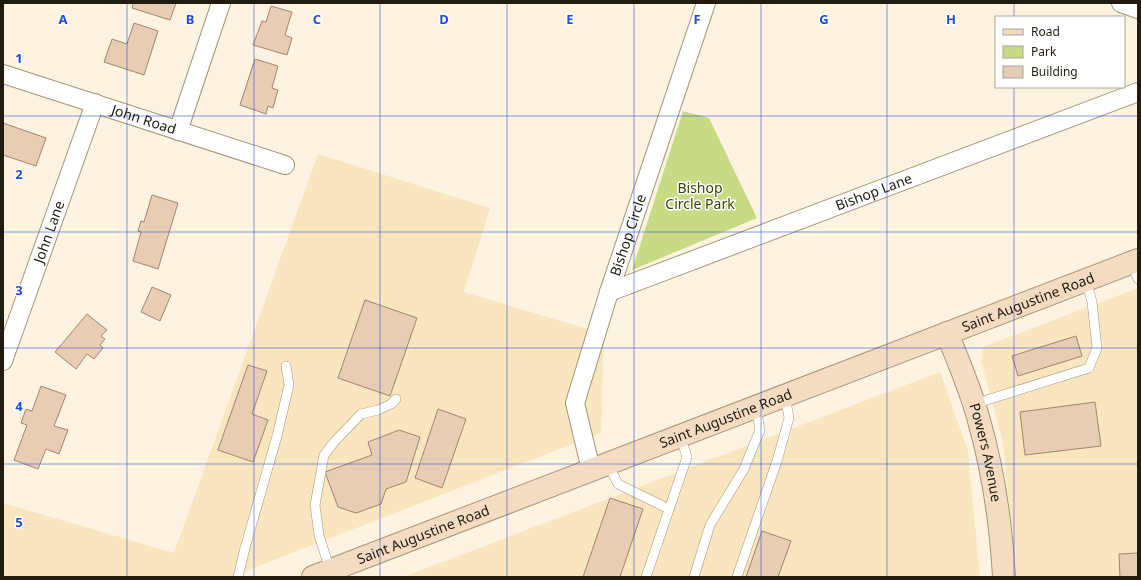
<svg xmlns="http://www.w3.org/2000/svg" width="1141" height="580" viewBox="0 0 1141 580" font-family="'Noto Sans',sans-serif">
<style>
.built{fill:#f9e5be}
.green{fill:#c8db84}
.building{fill:#e9ccb4;stroke:#9f856e}
.lines{fill:none;stroke-linecap:round;stroke-linejoin:round}
.lane-casing{stroke:#a49476;stroke-width:10}
.street-casing{stroke:#a49476;stroke-width:20}
.secondary-casing{stroke:#a49476;stroke-width:24}
.lane{stroke:#fff;stroke-width:9}
.street{stroke:#fff;stroke-width:18}
.secondary{stroke:#f4dcc3;stroke-width:22}
.grid{fill:none;stroke:#1d4ed8;stroke-width:1;stroke-opacity:0.55}
.labels{text-anchor:middle;stroke-width:3;stroke-linejoin:round;paint-order:stroke}
.street-label{font-size:14px;fill:#211b10;stroke:#fff}
.park-label{font-size:14px;fill:#3a4400;stroke:#fff}
.grid-label{font-size:13px;text-anchor:middle;font-weight:bold;fill:#1d4ed8;stroke:#fff;stroke-width:3;stroke-linejoin:round;paint-order:stroke}
</style>
<rect width="100%" height="100%" fill="#fdf3e0"/>
<!-- built -->
<path class="built" d="M318 154 490 208 464 292 604 334 601 433 230 577H3V503L174 553Z
M1138 288V577H1014V559L1003 443 981 360 983 347Z
M940 372 968 451 980 577H403Z"/>
<!-- green -->
<path class="green" d="M683 111 709 118 757 218 632 270Z"/>
<!-- building -->
<path class="building" d="M133 3H176L170 20 132 8Z
M271 6 292 12 285 35 292 38 287 55 253 45 262 21 266 22Z
M134 23 158 31 144 75 104 62 112 39 127 44Z
M255 59 278 66 272 88 278 90 273 108 268 106 266 114 240 105Z
M3 123 46 138 36 166 3 155Z
M152 195 178 203 158 269 133 261 141 232 138 231 141 221 144 222Z
M152 287 171 295 160 321 141 312Z
M365 300 417 318 390 396 338 378Z
M87 314 107 330 101 336 105 339 100 345 103 348 94 359 87 354 76 369 55 352Z
M1076 336 1082 356 1018 376 1012 356Z
M248 365 267 371 252 414 268 420 253 462 218 450Z
M41 386 66 395 54 426 68 430 59 454 46 449 38 469 14 460 27 425 21 423 26 409 32 411Z
M1095 402 1101 446 1025 455 1020 412Z
M438 409 466 419 442 488 415 478Z
M399 430 420 437 406 482 386 489 381 504 356 513 338 507 325 472 372 455 368 442Z
M610 498 643 509 620 577H583Z
M762 531 791 541 778 577H746Z
M1138 553V577H1120L1119 554Z"/>
<g class="lines">
<defs>
<path id="lane" d="M1132 263 1138 279
M974 404 1089 368 1097 348 1092 302 1086 280
M608 464 618 484 669 509
M330 570 319 535 315 505 324 455 335 441 361 414 378 410 391 404 396 399
M238 577 245 548 277 436 289 385 286 366
M646 577 687 457 680 436
M694 577 710 525 744 469 760 430 756 407
M737 577 777 461 789 418 785 395"/>
<g id="street">
<path d="M1121 3 1138 9"/>
<path id="s1" d="M3 74 285 165"/>
<path d="M178 131 221 3"/>
<path id="s2" d="M609 292 1138 92"/>
<path id="s3" d="M3 361 95 103"/>
<path id="s4" d="M591 470 575 403 609 292 706 3"/>
</g>
<g id="secondary">
<path id="s5" d="M947 333C958 361 970 388 978 417 993 469 1001 523 1004 577"/>
<path id="s6" d="M313 577 1138 260"/>
</g>
</defs>
<!-- lane casing -->
<use href="#lane" class="lane-casing"/>
<!-- street casing -->
<use href="#street" class="street-casing"/>
<!-- secondary casing -->
<use href="#secondary" class="secondary-casing"/>
<!-- lane -->
<use href="#lane" class="lane"/>
<!-- street -->
<use href="#street" class="street"/>
<!-- secondary -->
<use href="#secondary" class="secondary"/>
</g>
<!-- grid -->
<path class="grid" d="M127 3V577M254 3V577M380 3V577M507 3V577M634 3V577M761 3V577M887 3V577M1014 3V17M1014 87V577M3 116H1138M3 232H1138M3 348H1138M3 464H1138"/>
<g class="labels">
<!-- street labels -->
<g class="street-label">
<text dy="5" stroke="none"><textPath href="#s1" startOffset="148">John Road</textPath></text>
<text dy="5" stroke="none"><textPath href="#s2" startOffset="283">Bishop Lane</textPath></text>
<text dy="5" stroke="none"><textPath href="#s3" startOffset="137">John Lane</textPath></text>
<text dy="5" stroke="none"><textPath href="#s4" startOffset="245">Bishop Circle</textPath></text>
<text dy="5" stroke="none"><textPath href="#s6" startOffset="766">Saint Augustine Road</textPath></text>
<text dy="5" stroke="none"><textPath href="#s6" startOffset="442">Saint Augustine Road</textPath></text>
<text dy="5" stroke="none"><textPath href="#s5" startOffset="126">Powers Avenue</textPath></text>
<text dy="5" stroke="none"><textPath href="#s6" startOffset="118">Saint Augustine Road</textPath></text>
</g>
<!-- park labels -->
<g class="park-label">
<text x="700" y="193">Bishop<tspan x="700" dy="16">Circle Park</tspan></text>
</g>
</g>
<g class="grid-label">
<text x="63" y="24">A</text>
<text x="190" y="24">B</text>
<text x="317" y="24">C</text>
<text x="444" y="24">D</text>
<text x="570" y="24">E</text>
<text x="697" y="24">F</text>
<text x="824" y="24">G</text>
<text x="951" y="24">H</text>
<text x="19" y="63">1</text>
<text x="19" y="179">2</text>
<text x="19" y="295">3</text>
<text x="19" y="411">4</text>
<text x="19" y="527">5</text>
</g>
<!-- border -->
<rect width="1141" height="580" fill="none" stroke="#211b10" stroke-width="8"/>
<!-- legend -->
<rect x="995" y="16" width="130" height="72" fill="#ffffff" stroke="#a6a49f"/>
<rect x="1003" y="29" width="20" height="6" fill="#f4dcc3" stroke="#a6a49f"/>
<text x="1031" y="36" font-size="12" fill="#211b10">Road</text>
<rect x="1003" y="46" width="20" height="12" fill="#c8db84" stroke="#a6a49f"/>
<text x="1031" y="56" font-size="12" fill="#211b10">Park</text>
<rect x="1003" y="66" width="20" height="12" fill="#e9ccb4" stroke="#a6a49f"/>
<text x="1031" y="76" font-size="12" fill="#211b10">Building</text>
</svg>
